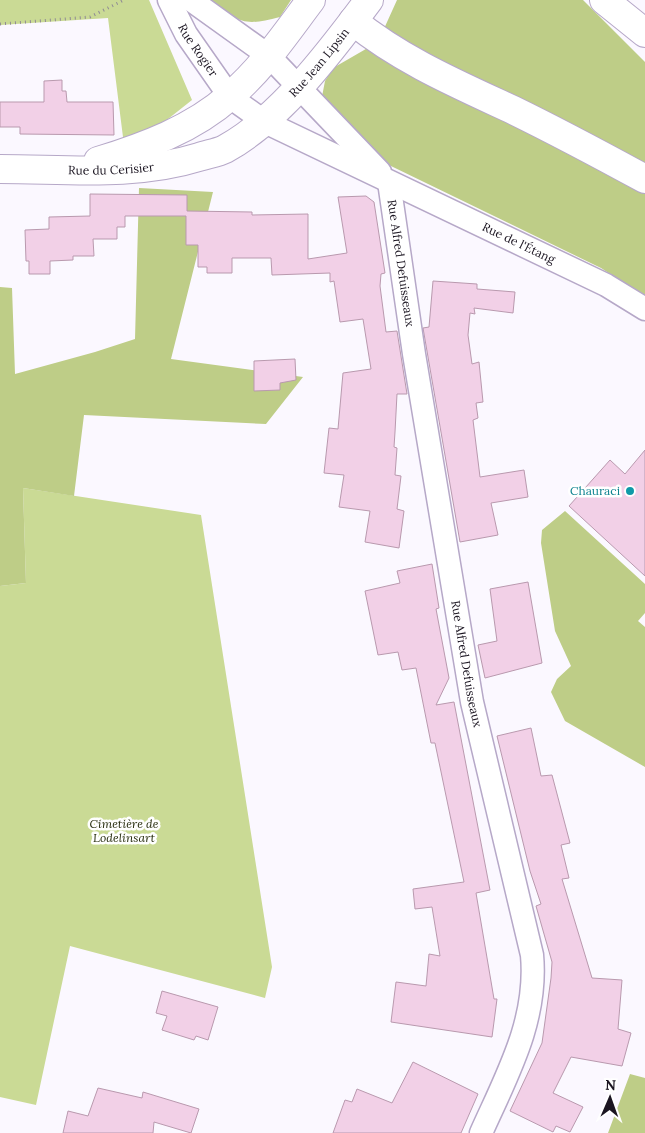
<svg xmlns="http://www.w3.org/2000/svg" width="645" height="1133" viewBox="0 0 645 1133" font-family="Lora,serif">
<style>
.green{fill:#cada95}
.forest{fill:#becd87}
.building{fill:#f2d0e7;stroke:#b999ae}
.lines{fill:none;stroke-linecap:round;stroke-linejoin:round}
.minor-casing{stroke:#b6a8c8;stroke-width:25}
.tertiary-casing{stroke:#b6a8c8;stroke-width:30}
.motorway-casing{stroke:#b6a8c8;stroke-width:30}
.path{stroke:#8f8a94;stroke-width:3;stroke-dasharray:1 4;stroke-linecap:butt}
.minor{stroke:#fff;stroke-width:22}
.tertiary{stroke:#fff;stroke-width:28}
.motorway{stroke:#fff;stroke-width:28}
.culture-dot{fill:#0f9aa8;stroke:#fff;stroke-width:2}
.labels{text-anchor:middle;stroke-width:5;stroke-linejoin:round;paint-order:stroke}
.street-label{font-size:12px;fill:#1b1521;stroke:#fff}
.culture-label{font-size:12px;fill:#0d838f;stroke:#fff;text-anchor:end}
.park-label{font-size:12px;font-style:italic;fill:#282e0f;stroke:#fff}
</style>
<rect width="100%" height="100%" fill="#fbf8ff"/>
<!-- green -->
<path class="green" d="M0 0H149L192 100 125 153 108 18 0 25Z
M23 488 201 515 272 967 265 998 70 946 36 1105 0 1097V586L26 583Z"/>
<!-- forest -->
<path class="forest" d="M209 0H291L280 17C242 27 240 22 209 0Z
M397 0H583L645 62V297L601 268 360 151 320 107 325 81 333 68 378 42Z
M139 188 213 192 171 359 303 377 266 424 84 415 74 496 23 488 26 583 0 586V287L12 288 15 374 95 352 135 339Z
M565 511 645 584V613L638 621 645 627V767L565 721 551 692 557 679 571 666 555 631 541 543 542 530Z
M630 1074 645 1078V1133H608Z"/>
<!-- building -->
<path class="building" d="M62 80V91H66L67 102H113L114 135 20 134V127H0V102H44V81Z
M90 194 187 195V211L252 212V215L308 214V259L347 253 338 197 366 196 374 202 385 273 381 274 380 286 386 332 397 331 407 394H397L395 432 394 447 397 448 395 475 401 476 397 509 404 511 399 548 365 542 370 511 339 507 344 475 324 473 329 428 338 429 343 373 371 369 363 319 340 322 334 281 330 282V273L272 275 271 258H232V273H207V267H198V245H186V216H125V227H117V239H93L94 256H73V260L50 261V274H29V261H26L25 230 49 229V217L90 216Z
M433 281 477 284V289L515 292 513 313 474 308 475 314 470 313 468 335 472 364 479 362 483 402 476 403 478 418 473 420 480 477 524 470 528 497 491 503 498 535 460 542 423 328 429 327Z
M295 359 296 380 280 383V390L254 391V361Z
M645 450V576L569 506 610 460 625 474Z
M432 564 439 608 436 609 449 678 436 705 454 702 490 890 476 893 494 999H497L492 1037 391 1022 396 982 426 986 429 954 440 956 432 907 415 909 413 889 464 882 435 743H431L416 668 402 670 398 652 378 655 365 591 400 583 397 571Z
M528 582 542 663 485 678 478 645 497 641 490 589Z
M531 728 541 776 552 775 570 843 561 845 569 878 562 879 592 978 622 980 618 1029 631 1033 622 1066 571 1057 553 1093 583 1107 570 1132 556 1126 553 1132 510 1111 542 1043 551 978 552 962 536 906 541 904 530 871 497 736Z
M162 991 218 1007 208 1040 196 1036 194 1040 162 1030 167 1016 156 1013Z
M413 1062 478 1094 461 1133H333L345 1100 352 1102 357 1089 392 1103Z
M98 1088 142 1098 143 1092 199 1109 191 1133 154 1122 153 1133H63L68 1111 88 1116Z"/>
<g class="lines">
<defs>
<g id="minor">
<path id="s1" d="M169 0 186 34 230 97 265 122 606 285 645 309"/>
<path d="M191 0 269 56 380 172"/>
<path id="s2" d="M389 182 414 354 472 702 532 955C538 1020 507 1075 481 1133"/>
</g>
<g id="tertiary">
<path d="M98 161C144 147 193 129 230 96 262 69 286 33 311 0"/>
<path id="s3" d="M0 169C66 169 135 177 199 157 208 154 217 153 225 149 280 119 331 51 369 0"/>
</g>
<path id="motorway" d="M604 0 645 33
M353 21C401 60 457 84 513 110 558 132 601 155 645 179"/>
</defs>
<!-- minor casing -->
<use href="#minor" class="minor-casing"/>
<!-- tertiary casing -->
<use href="#tertiary" class="tertiary-casing"/>
<!-- motorway casing -->
<use href="#motorway" class="motorway-casing"/>
<!-- path -->
<path class="path" d="M0 24 90 17 124 0"/>
<!-- minor -->
<use href="#minor" class="minor"/>
<!-- tertiary -->
<use href="#tertiary" class="tertiary"/>
<!-- motorway -->
<use href="#motorway" class="motorway"/>
</g>
<!-- markers -->
<circle class="culture-dot" cx="630" cy="491" r="5"/>
<g class="labels">
<!-- street labels -->
<g class="street-label">
<text dy="4" stroke="none"><textPath href="#s1" startOffset="58">Rue Rogier</textPath></text>
<text dy="4" stroke="none"><textPath href="#s3" startOffset="356">Rue Jean Lipsin</textPath></text>
<text dy="4" stroke="none"><textPath href="#s3" startOffset="111">Rue du Cerisier</textPath></text>
<text dy="4" stroke="none"><textPath href="#s1" startOffset="439">Rue de l'Étang</textPath></text>
<text dy="4" stroke="none"><textPath href="#s2" startOffset="82">Rue Alfred Defuisseaux</textPath></text>
<text dy="4" stroke="none"><textPath href="#s2" startOffset="488">Rue Alfred Defuisseaux</textPath></text>
</g>
<!-- culture labels -->
<g class="culture-label">
<text x="620" y="495">Chauraci</text>
</g>
<!-- park labels -->
<g class="park-label">
<text x="124" y="828">Cimetière de<tspan x="124" dy="14">Lodelinsart</tspan></text>
</g>
</g>
<!-- north arrow -->
<g transform="translate(610 1098) rotate(2)" stroke="#ffffff" stroke-width="4" paint-order="stroke">
<path d="M0-4L9 19L0 12L-9 19Z" fill="#1b1521"/>
<text y="-8" font-size="14" font-weight="bold" text-anchor="middle" fill="#1b1521">N</text>
</g>
</svg>
